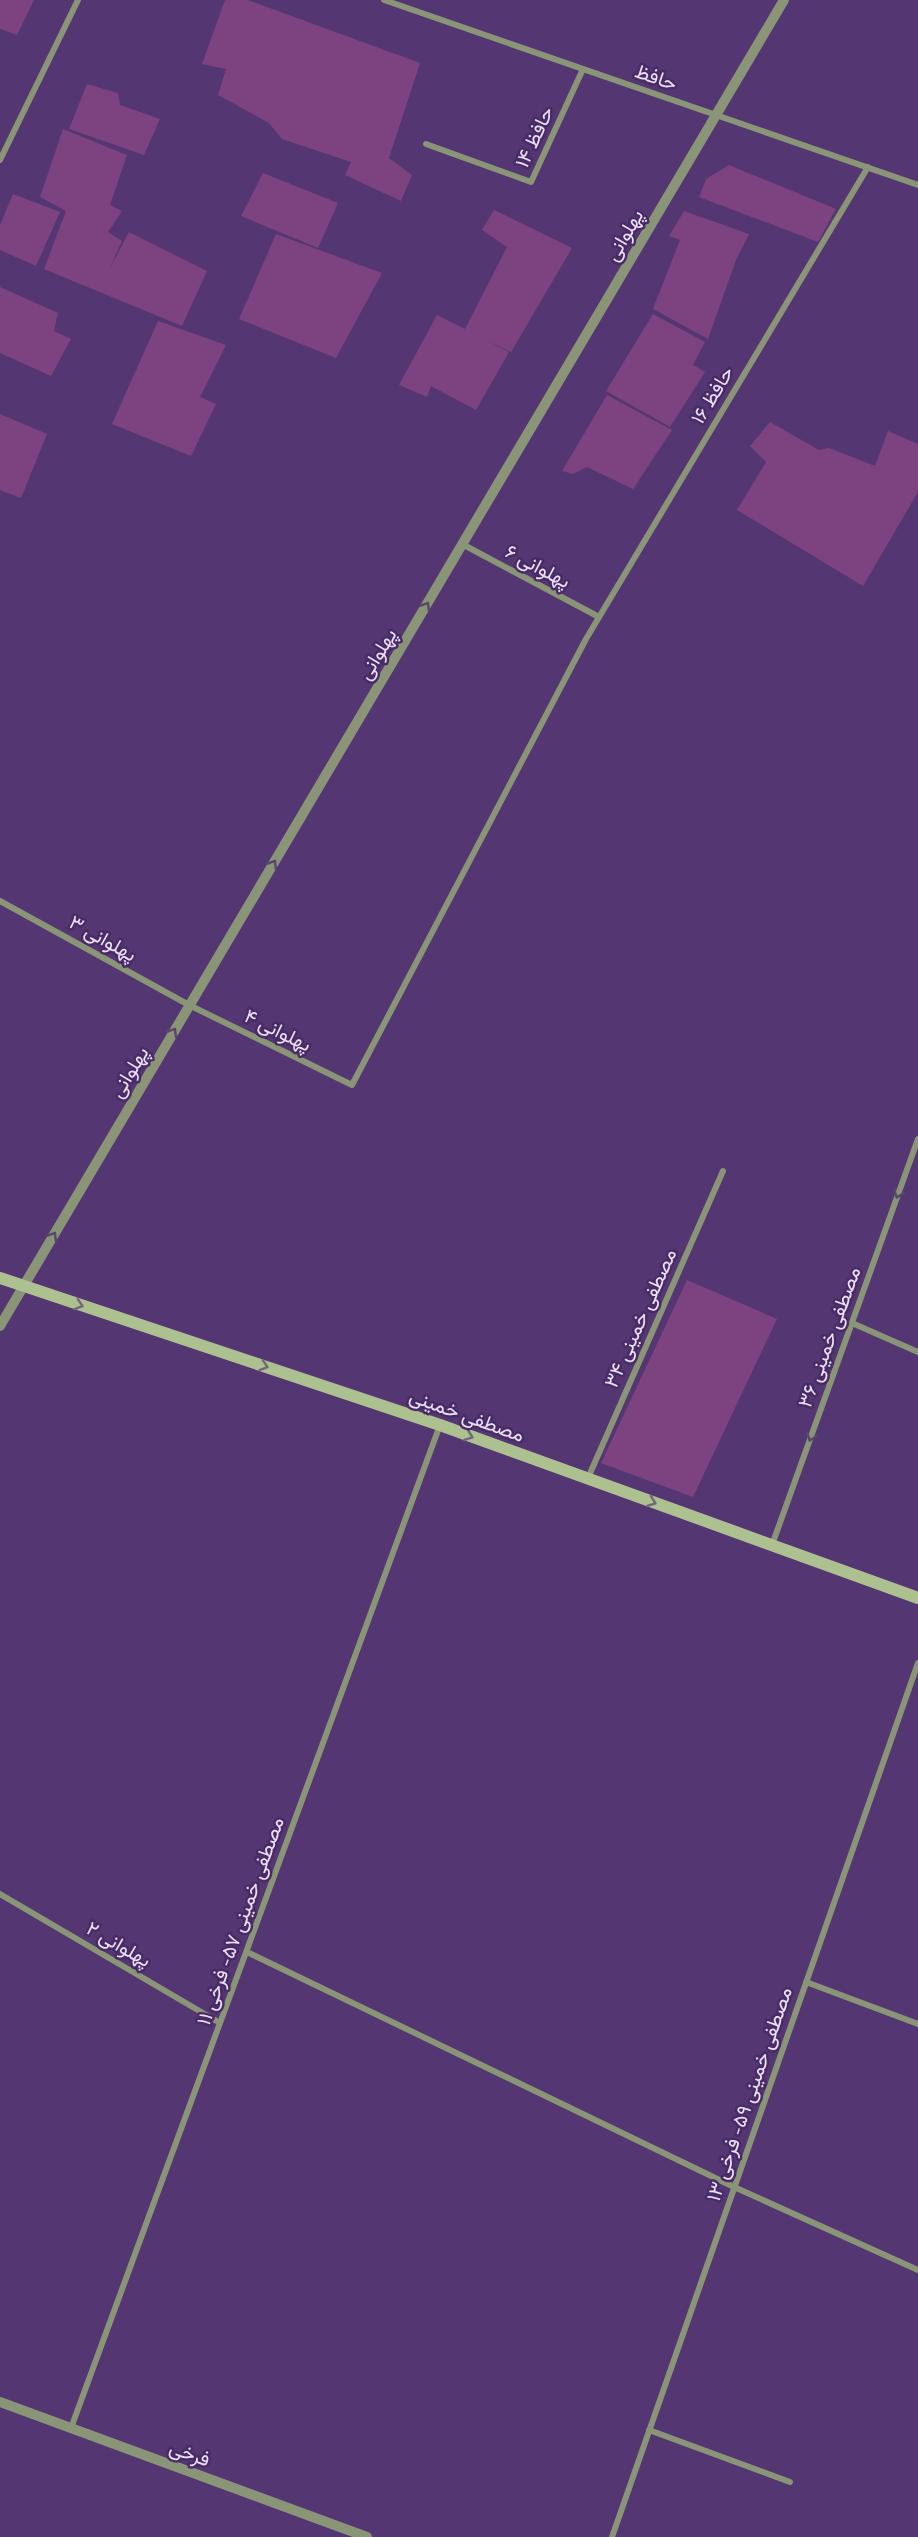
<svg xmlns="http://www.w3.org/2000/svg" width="918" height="2537" viewBox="0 0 918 2537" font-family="'Exo 2',Vazirmatn,sans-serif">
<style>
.building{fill:#7d4380}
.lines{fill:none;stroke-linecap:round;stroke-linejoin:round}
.minor{stroke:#899576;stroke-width:6}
.tertiary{stroke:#899576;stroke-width:10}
.secondary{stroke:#adc090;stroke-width:12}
.oneway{stroke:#59466a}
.oneway2{stroke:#716777}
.labels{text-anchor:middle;stroke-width:5;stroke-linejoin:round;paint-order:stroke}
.street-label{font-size:20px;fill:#ebdffc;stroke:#492b66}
</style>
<rect width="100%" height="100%" fill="#543672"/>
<!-- building -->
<path class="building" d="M0 0H34L17 35 0 29Z
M225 0H248L420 63 389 158 412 175 401 201 345 175 351 162 282 139 269 123 218 95 226 69 202 64Z
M87 84 118 93 120 105 160 119 144 155 69 129Z
M63 129 127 155 110 205 122 211 108 232 122 241 109 270 129 232 207 271 182 326 44 269 66 211 40 197Z
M729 165 836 209 818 242 699 197 706 179Z
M263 173 338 203 318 248 241 216Z
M13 194 60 212 36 266 0 250V225Z
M494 210 572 248 511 352 484 339 509 352 476 410 431 386 427 397 399 385 437 315 465 329 507 247 482 230Z
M684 211 749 234 736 260 708 339 653 309 680 240 669 236Z
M276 234 382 273 336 358 239 319Z
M0 287 58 313 54 331 71 339 51 376 0 353Z
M653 314 705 342 693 365 705 372 670 427 606 391Z
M158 321 226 345 200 397 216 404 191 456 112 424Z
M607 395 672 430 633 489 587 467 573 474 562 471Z
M0 414 47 434 21 498 0 490Z
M770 422 819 450 829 448 875 466 888 431 918 444V492L863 586 737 510 766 462 750 446Z
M687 1280 777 1319 693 1497 601 1463Z"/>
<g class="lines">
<!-- minor -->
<path class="minor" d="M384 0 918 185
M426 144 531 182 583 69
M0 160 78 0
M462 544 599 617
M0 901 189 1005 352 1085 586 639 868 167
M852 1323 918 1352
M588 1478 723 1171
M772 1545 918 1139
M0 1894 220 2023
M247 1952 734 2187 918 2270
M806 1982 918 2024
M71 2428 440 1425
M649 2430 790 2482
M612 2537 918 1663"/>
<!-- tertiary -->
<path class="tertiary" d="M0 1326 784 0
M0 2402 367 2537"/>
<!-- secondary -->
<path class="secondary" d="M0 1278 440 1425 918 1598"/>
</g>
<!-- one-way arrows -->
<defs><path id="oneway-chevron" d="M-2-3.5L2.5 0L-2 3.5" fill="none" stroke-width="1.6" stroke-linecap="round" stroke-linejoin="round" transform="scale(1.5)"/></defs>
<g class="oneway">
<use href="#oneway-chevron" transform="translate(426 606) rotate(-59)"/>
<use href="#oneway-chevron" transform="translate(273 864) rotate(-59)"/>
<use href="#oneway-chevron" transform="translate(173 1032) rotate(-59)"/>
<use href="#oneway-chevron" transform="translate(898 1194) rotate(110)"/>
<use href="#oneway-chevron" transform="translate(53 1236) rotate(-59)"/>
<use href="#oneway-chevron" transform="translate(811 1437) rotate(110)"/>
</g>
<g class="oneway2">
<use href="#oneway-chevron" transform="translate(79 1305) rotate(18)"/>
<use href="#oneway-chevron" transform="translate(264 1366) rotate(18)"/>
<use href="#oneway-chevron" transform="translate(469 1436) rotate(20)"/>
<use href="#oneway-chevron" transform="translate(652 1502) rotate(20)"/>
</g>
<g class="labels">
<!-- street labels -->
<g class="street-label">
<text transform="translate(656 77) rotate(19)" y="7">حافظ</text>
<text transform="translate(534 137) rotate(-65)" y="7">حافظ ۱۴</text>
<text transform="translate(624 235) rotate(-60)" y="7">پهلوانی</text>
<text transform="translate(712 395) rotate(-59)" y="7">حافظ ۱۶</text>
<text transform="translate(538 566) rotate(28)" y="7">پهلوانی ۶</text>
<text transform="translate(377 654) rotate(-59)" y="7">پهلوانی</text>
<text transform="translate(103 938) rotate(29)" y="7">پهلوانی ۳</text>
<text transform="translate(278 1030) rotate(26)" y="7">پهلوانی ۴</text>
<text transform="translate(129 1072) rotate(-59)" y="7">پهلوانی</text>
<text transform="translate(640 1318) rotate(-66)" y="7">مصطفی خمینی ۳۴</text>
<text transform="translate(829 1337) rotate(-70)" y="7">مصطفی خمینی ۳۶</text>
<text transform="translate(467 1415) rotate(20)" y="7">مصطفی خمینی</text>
<text transform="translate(240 1921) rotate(-70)" y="7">مصطفی خمینی ۵۷- فرخی ۱۱</text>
<text transform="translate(119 1944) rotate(30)" y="7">پهلوانی ۲</text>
<text transform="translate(749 2094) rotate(-71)" y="7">مصطفی خمینی ۵۹- فرخی ۱۳</text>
<text transform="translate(190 2453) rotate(20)" y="7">فرخی</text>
</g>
</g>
</svg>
